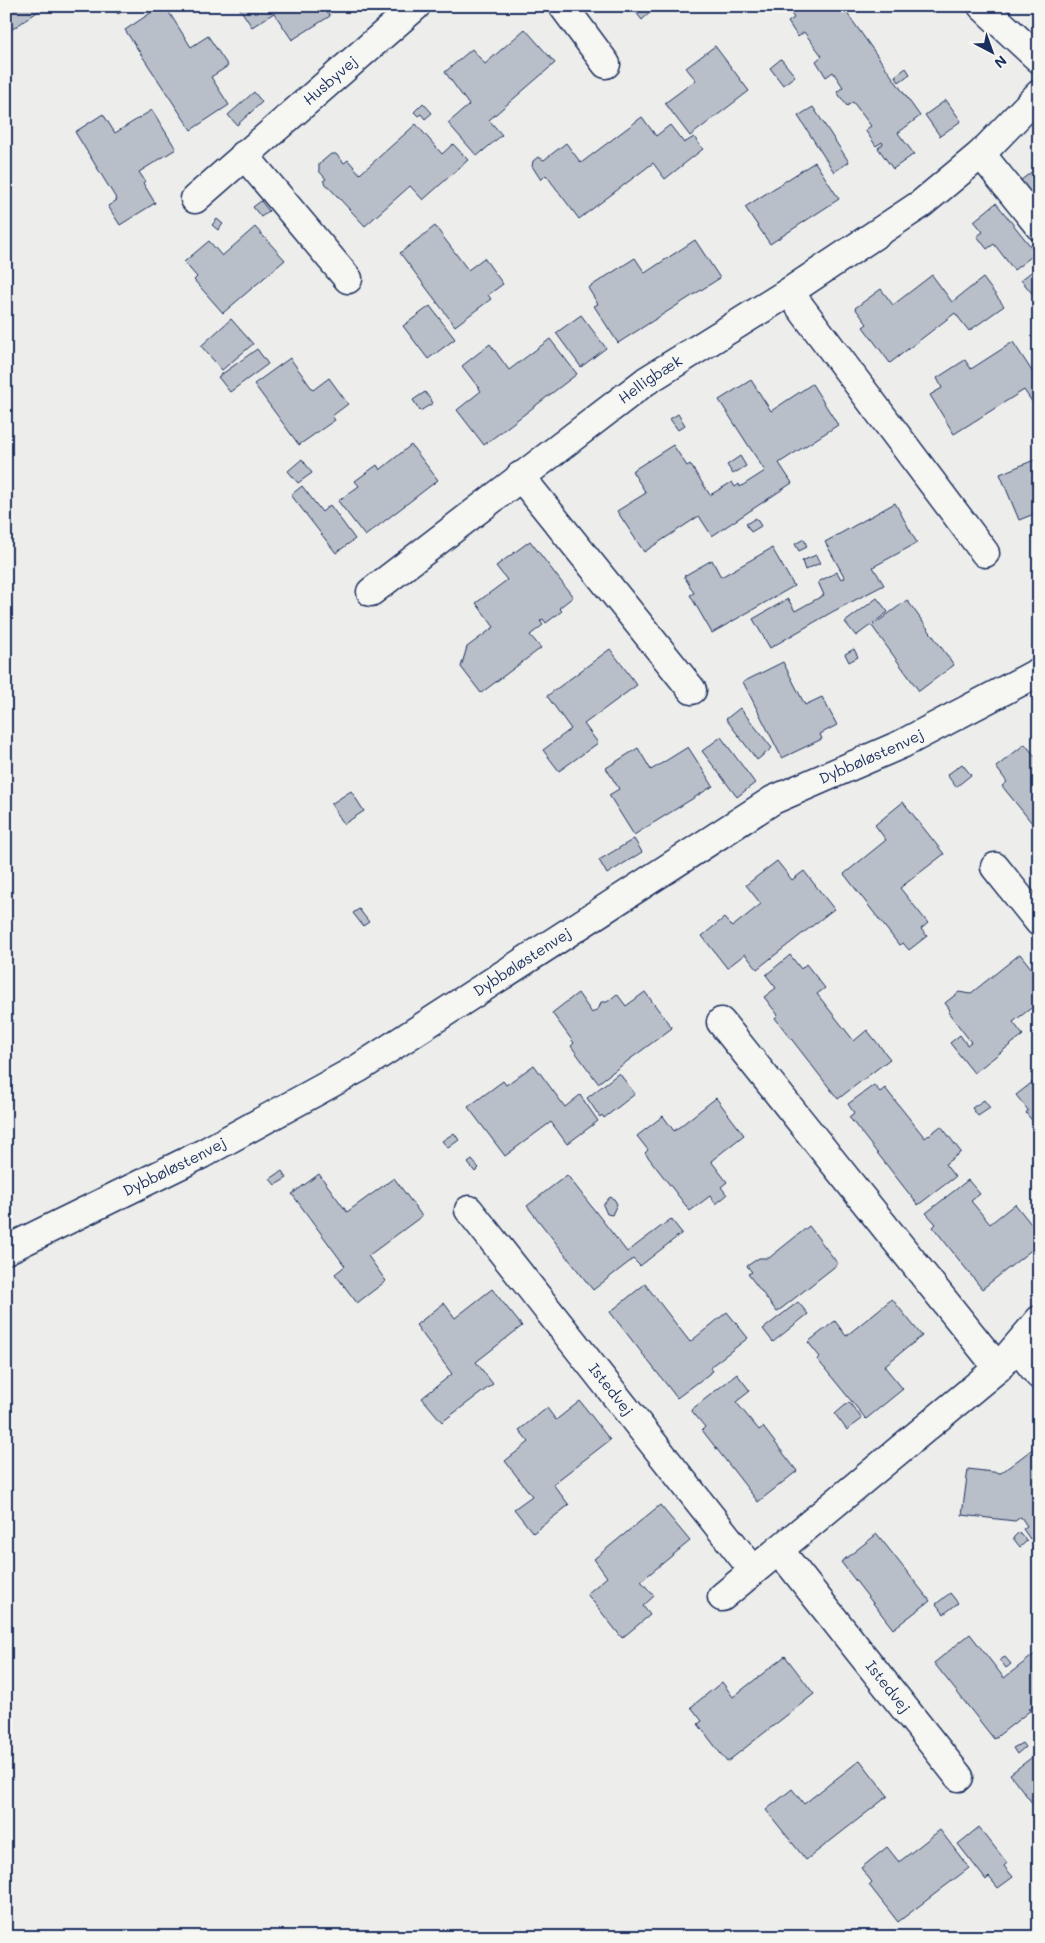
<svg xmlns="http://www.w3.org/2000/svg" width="1045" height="1943" viewBox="0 0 1045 1943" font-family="Mali,sans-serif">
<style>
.building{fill:#b9bfc8;stroke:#1b2f5e}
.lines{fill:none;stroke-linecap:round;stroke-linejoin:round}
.minor-casing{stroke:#1b2f5e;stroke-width:31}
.minor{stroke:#f6f6f2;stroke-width:28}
.labels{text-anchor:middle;stroke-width:4;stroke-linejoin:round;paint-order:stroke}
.street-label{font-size:15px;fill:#1b2f5e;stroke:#f6f6f2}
</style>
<rect width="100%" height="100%" fill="#edeeec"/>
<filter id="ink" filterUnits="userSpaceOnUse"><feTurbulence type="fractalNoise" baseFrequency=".02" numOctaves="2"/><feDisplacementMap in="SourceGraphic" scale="10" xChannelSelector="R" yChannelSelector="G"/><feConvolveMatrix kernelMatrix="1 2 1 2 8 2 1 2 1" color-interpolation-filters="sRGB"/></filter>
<g filter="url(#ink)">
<!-- building -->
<path class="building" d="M6 6H46L11 30 6 22Z
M113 6H130L118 14Z
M161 6H165L191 47 208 36 228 66 211 77 229 105 191 130 125 30Z
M238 6H324L330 16 292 40 274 13 252 27Z
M631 6H657L642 20Z
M786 6H842L920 116 898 133 914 154 893 169 878 148 883 144 882 142 876 146 865 130 871 126 853 102 847 106 837 92 843 87 833 72 826 77 816 61 822 56 804 32 798 37 788 22 794 18Z
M525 29 555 63 489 120 502 135 477 156 448 123 469 105 445 72 472 49 485 64Z
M715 46 749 91 690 136 665 103 696 80 686 68Z
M781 59 795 76 783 85 770 68Z
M906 68 910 74 899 82 895 76Z
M254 92 262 102 237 125 228 115Z
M946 100 961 121 940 136 925 115Z
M423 103 432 113 425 119 421 114 418 116 414 112Z
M813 107 849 162 834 172 798 116Z
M152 110 176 149 139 172 145 181 143 183 155 203 120 225 108 206 117 200 75 132 103 114 115 133Z
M642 117 656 136 670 125 684 143 694 137 703 149 665 179 653 163 579 219 546 175 541 180 532 166 533 161 538 157 544 160 566 143 581 163Z
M416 124 442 154 453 144 468 160 423 200 410 186 365 226 323 181 326 179 319 171V164L331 154H336L344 163 348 160 360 174Z
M815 162 839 199 770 244 745 207Z
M1039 166V204L1020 181Z
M261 201 269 211 261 217 253 207Z
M996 203 1036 253 1014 270 994 244 987 249 977 236 983 232 974 221Z
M217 219 223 224 218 230 212 225Z
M435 226 468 270 484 258 503 284 488 295 491 299 455 326 400 253Z
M255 227 285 260 223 313 194 280 197 277 184 262 209 241 222 256Z
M695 240 720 278 618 343 594 306 598 304 588 288 635 258 645 273Z
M1035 269 1039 273V296L1036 298 1021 280Z
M932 275 952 302 983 278 1004 306 969 331 955 313 890 363 863 327 867 324 855 308 881 289 893 305Z
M430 306 455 339 428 359 403 326Z
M581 315 606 348 581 367 556 333Z
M231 319 253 344 222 370 201 346Z
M550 339 577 374 484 445 457 410 481 391 462 366 490 344 509 370Z
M1013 342 1039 382V404L1035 406 1024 390 954 434 930 395 942 388 937 378 965 360 971 369Z
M257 349 268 364 230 392 218 377Z
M290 358 313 390 329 378 348 404 332 416 335 420 299 445 254 384Z
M751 380 771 411 812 384 838 425 779 463 792 483 712 536 699 516 644 552 617 511 646 493 632 471 673 445 687 466 690 464 710 495 732 482 735 487 739 484 740 487 765 471 719 400Z
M425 392 433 403 420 411 413 400Z
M678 414 685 425 678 430 670 419Z
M411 445 438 480 365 536 338 501 359 486 355 481 377 465 380 470Z
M740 456 746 466 733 474 727 465Z
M1039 458V512L1019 520 1000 474Z
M302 459 312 473 298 483 288 471Z
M302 486 322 512 330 505 355 539 336 553 291 495Z
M895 503 917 543 873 567 884 585 832 612 770 648 753 619 788 599 795 611 824 595 818 582 837 572 841 579 845 578 825 542Z
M756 518 761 526 751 532 746 524Z
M804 539 807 547 799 551 795 544Z
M530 541 573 597 559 608 562 611 546 623 543 619 540 621 543 625 530 635 541 648 481 693 461 667 467 647 494 627 476 603 507 580 496 566Z
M772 548 794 586 712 633 690 595 694 593 684 576 712 560 721 577Z
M816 555 820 563 805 570 802 561Z
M877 598 888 612 856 636 845 622Z
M907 600 954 665 919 691 872 626Z
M610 649 637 685 584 724 598 743 559 771 543 750 571 729 547 696Z
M854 649 858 657 849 662 845 654Z
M783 662 805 705 822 697 837 725 820 734 822 739 782 758 743 682Z
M740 708 772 748 757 760 726 719Z
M721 737 755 783 737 797 702 751Z
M1025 744 1037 759 1039 758V818L1032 823 1002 786 1007 782 996 767Z
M688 747 713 786 634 835 609 795 619 789 606 768 638 748 651 770Z
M962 764 971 775 956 787 947 775Z
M351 791 364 811 344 824 331 804Z
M903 802 944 854 900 888 928 923 921 929 927 936 909 950 903 943 899 945 844 874 886 840 875 825Z
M634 839 642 852 607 874 599 860Z
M777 861 792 880 804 871 834 909 757 969 745 954 727 968 702 936 724 918 732 927 761 904 746 885Z
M359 909 369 922 363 926 353 913Z
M1020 954 1039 978V1002L1013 1022 1023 1035 974 1073 950 1043 960 1035 967 1045 971 1042 948 1012 950 1010 945 1003 959 992 970 994Z
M790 955 801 969 806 964 825 988 817 994 854 1041 867 1030 890 1059 838 1099 775 1018 778 1015 764 997 776 988 766 975Z
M645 992 672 1028 598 1083 571 1046 574 1043 552 1013 578 993 592 1013 599 1008 601 1002H607L617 994 626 1006Z
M534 1065 565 1107 580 1095 598 1121 567 1144 551 1122 505 1156 468 1107 503 1081 506 1085Z
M619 1073 635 1094 604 1118 602 1115 600 1117 587 1098Z
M1039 1077V1129L1026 1113 1028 1110 1016 1095Z
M874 1085 880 1092 885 1088 925 1138 941 1126 961 1152 945 1164 955 1177 918 1205 849 1117 854 1113 848 1104Z
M716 1098 744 1135 711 1161 727 1182 721 1187 727 1195 716 1204 710 1196 690 1211 645 1153 648 1150 637 1136 663 1116 674 1131Z
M984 1100 990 1108 978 1116 972 1108Z
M454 1133 459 1140 448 1148 442 1141Z
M472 1160 479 1168 475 1172 468 1163Z
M282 1171 287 1178 275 1185 270 1179Z
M319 1174 347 1212 394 1178 422 1216 368 1256 386 1281 357 1303 335 1274 345 1266 292 1194Z
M567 1175 627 1252 671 1219 682 1233 640 1266 633 1259 593 1290 527 1206Z
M968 1180 980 1194 971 1201 990 1224 1015 1204 1039 1234V1244L982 1289 933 1227 936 1224 926 1213Z
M610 1197 614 1199 617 1204 612 1215 607 1214 603 1205Z
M809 1226 838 1264 777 1312 748 1274 752 1272 747 1266 759 1258H769Z
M645 1284 690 1342 727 1312 748 1338 710 1367 713 1371 677 1398 610 1312Z
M492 1289 522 1326 476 1362 493 1384 442 1422 422 1398 452 1374 416 1325 444 1303 455 1318Z
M892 1299 922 1336 884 1366 903 1389 866 1419 817 1359 820 1357 808 1342 835 1321 846 1336Z
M798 1302 808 1314 773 1342 763 1329Z
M737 1374 750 1391 736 1402 759 1430 763 1427 797 1471 758 1502 702 1430 705 1427 691 1410Z
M580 1401 610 1440 553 1484 569 1505 533 1533 514 1509 532 1496 505 1461 529 1442 519 1430 547 1408 556 1420Z
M849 1402 862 1419 847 1430 835 1414Z
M1039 1444V1533L1030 1539 1023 1529 1027 1526 1021 1517 1015 1521 962 1515 968 1469 1001 1473Z
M660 1505 690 1541 641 1581 654 1596 643 1606 650 1615 622 1638 587 1594 607 1577 594 1559Z
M1019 1532 1027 1541 1020 1547 1013 1538Z
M877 1534 930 1601 893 1629 841 1562Z
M950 1593 958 1603 944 1614 936 1604Z
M970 1634 1004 1678 1036 1653 1039 1656V1701L1029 1709 1031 1710 994 1739 934 1663Z
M785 1656 814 1694 727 1762 698 1724 702 1721 691 1707 722 1682 733 1697Z
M1005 1657 1011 1664 1006 1668 1000 1660Z
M1022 1743 1025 1747 1017 1754 1013 1748Z
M1039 1752V1812L1010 1774Z
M860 1760 888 1796 806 1860 766 1810 792 1789 804 1804Z
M979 1827 1007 1863 1004 1866 1013 1877 998 1888 989 1877 986 1880 958 1844Z
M940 1830 969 1868 898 1922 869 1885 872 1882 861 1868 887 1847 899 1862Z"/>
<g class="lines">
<defs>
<g id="minor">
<path d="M563 6 606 64"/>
<path d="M982 6 1039 59"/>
<path d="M981 154 1039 226"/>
<path d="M244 155 348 279"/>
<path id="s1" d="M195 199 416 6"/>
<path d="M789 292 985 553"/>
<path d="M520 476 692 690"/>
<path id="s2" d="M371 592 646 381 789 292 921 204 981 154 1039 94"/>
<path d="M995 867 1039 922"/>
<path d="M721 1022 998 1368"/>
<path id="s3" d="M469 1210 753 1570"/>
<path id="s4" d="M6 1250 202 1154 359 1068 773 800 902 744 1039 672"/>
<path d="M1017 1347 1039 1375"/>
<path id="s5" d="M779 1550 959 1777"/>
<path d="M722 1597 998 1368 1039 1320"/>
</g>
</defs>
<!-- minor casing -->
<use href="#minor" class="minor-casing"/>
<!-- minor -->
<use href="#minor" class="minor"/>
</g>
</g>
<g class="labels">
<!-- street labels -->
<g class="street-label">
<text dy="5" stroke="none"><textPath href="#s1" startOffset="180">Husbyvej</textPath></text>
<text dy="5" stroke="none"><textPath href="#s2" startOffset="351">Helligbæk</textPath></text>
<text dy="5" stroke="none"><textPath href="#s4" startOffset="998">Dybbøløstenvej</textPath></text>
<text dy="5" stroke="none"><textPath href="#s4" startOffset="592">Dybbøløstenvej</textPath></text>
<text dy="5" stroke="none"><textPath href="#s4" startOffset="188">Dybbøløstenvej</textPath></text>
<text dy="5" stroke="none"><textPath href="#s3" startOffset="229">Istedvej</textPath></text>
<text dy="5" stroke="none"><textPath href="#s5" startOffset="175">Istedvej</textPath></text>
</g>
</g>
<!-- margin -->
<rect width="1045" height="1943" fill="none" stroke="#f6f6f2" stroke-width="25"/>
<rect x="12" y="12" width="1020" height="1918" fill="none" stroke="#1b2f5e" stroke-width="2" filter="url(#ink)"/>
<!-- north arrow -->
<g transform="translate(992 52) rotate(139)" stroke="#f6f6f2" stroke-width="4" paint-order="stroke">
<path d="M0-4L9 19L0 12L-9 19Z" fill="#1b2f5e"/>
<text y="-8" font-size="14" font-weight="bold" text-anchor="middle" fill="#1b2f5e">N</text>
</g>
</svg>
